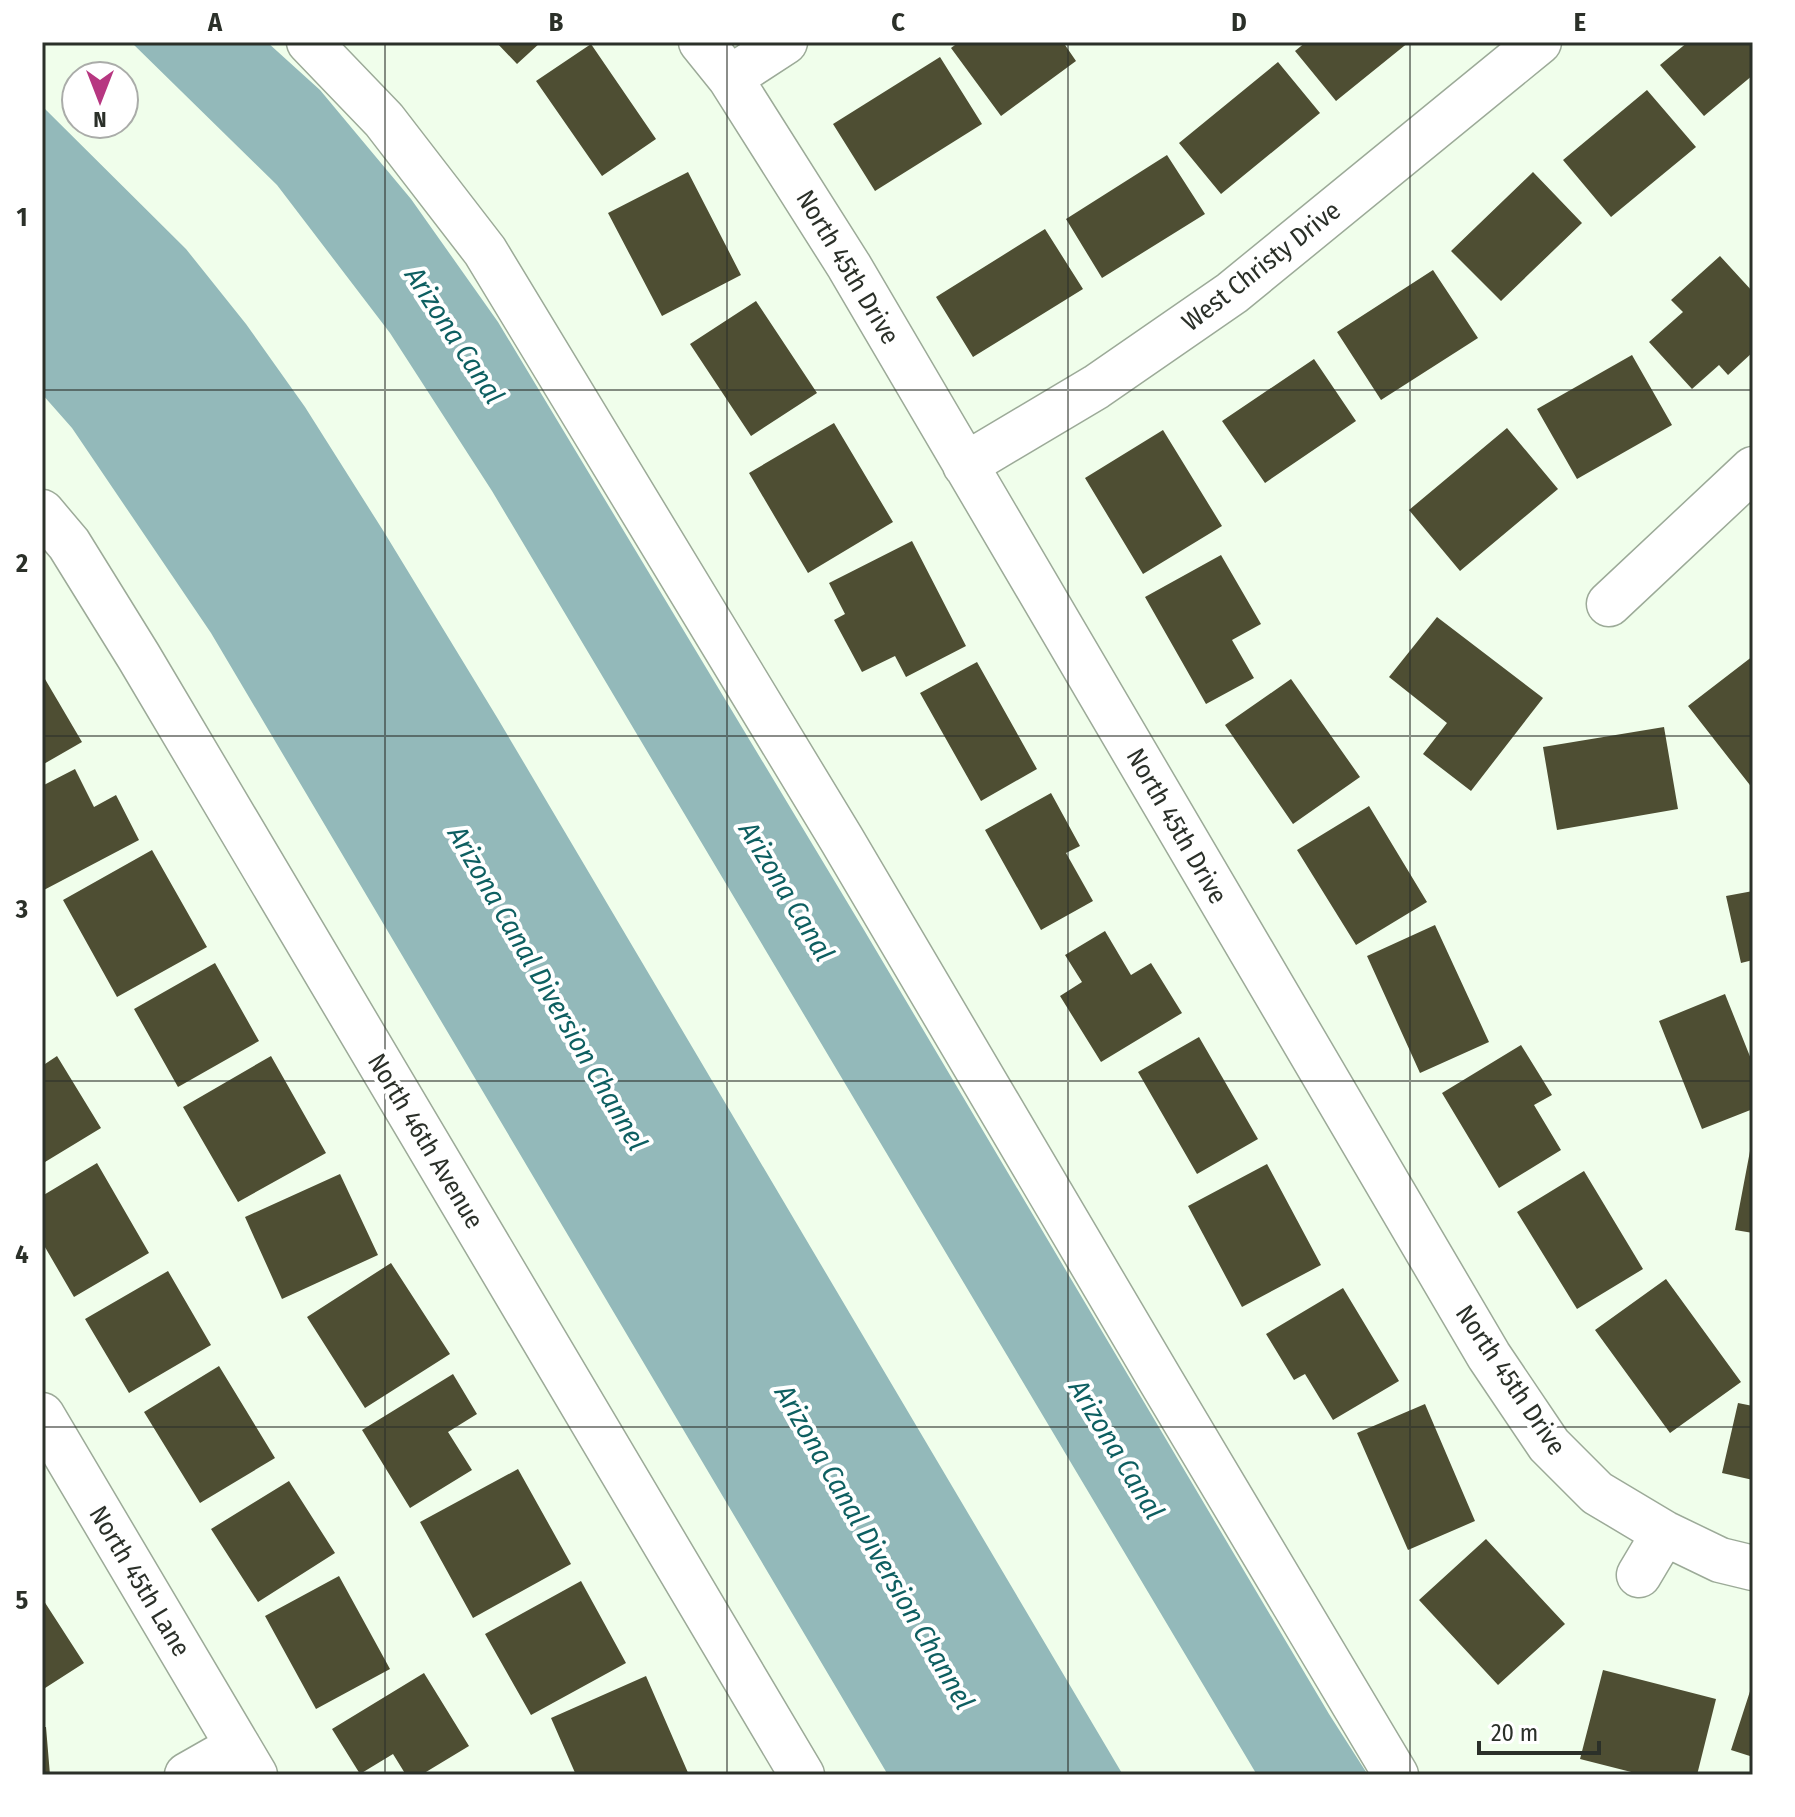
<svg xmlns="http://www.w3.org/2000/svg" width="1795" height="1817" viewBox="0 0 1795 1817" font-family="'Fira Sans Condensed',sans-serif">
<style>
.water{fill:#93b9ba}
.building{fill:#4e4e33}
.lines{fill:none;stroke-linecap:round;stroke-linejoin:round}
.minor-casing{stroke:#9caa98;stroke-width:47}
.minor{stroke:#fff;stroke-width:44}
.grid{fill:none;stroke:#2b3029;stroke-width:2;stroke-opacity:0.55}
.labels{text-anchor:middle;stroke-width:8;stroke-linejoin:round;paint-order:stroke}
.street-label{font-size:26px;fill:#2b3029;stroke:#fff}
.water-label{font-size:28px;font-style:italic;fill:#0e5f61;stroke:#fff}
.neatline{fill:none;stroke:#2b3029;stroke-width:3}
.grid-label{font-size:26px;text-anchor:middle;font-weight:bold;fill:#2b3029}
</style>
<rect width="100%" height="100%" fill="#f0feeb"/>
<!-- water -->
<path class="water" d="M131 42H267L320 90 411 199 498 322 864 930 1329 1714 1368 1775H1257L492 491 390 333 277 185Z
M42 106 186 249 246 324 305 407 384 532 498 719 1123 1775H888L211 633 72 428 42 394Z"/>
<!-- building -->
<path class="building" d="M496 42H541L517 64Z
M959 42H1063L1076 61 1001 116 951 48Z
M1306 42H1409L1336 101 1295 51Z
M1688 42H1753V75L1704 116 1660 65Z
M591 44 656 139 602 176 536 81Z
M940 57 982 124 875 191 833 124Z
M1278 62 1320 113 1221 194 1179 143Z
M1647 90 1696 147 1611 217 1563 160Z
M1167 155 1205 214 1102 278 1066 219Z
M688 172 741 275 662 316 608 213Z
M1533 172 1582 223 1501 301 1451 251Z
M1045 229 1083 289 973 357 936 297Z
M1720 256 1753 292V352L1728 375 1719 365 1692 389 1649 342 1683 312 1671 300Z
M1433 270 1478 338 1381 400 1337 332Z
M756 301 817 393 751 436 690 344Z
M1632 355 1672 425 1577 479 1537 409Z
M1314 359 1356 421 1265 483 1222 421Z
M834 423 893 522 808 573 749 473Z
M1507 428 1558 489 1460 571 1409 510Z
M1163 430 1222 526 1143 574 1085 478Z
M912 541 966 646 906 677 895 656 862 672 834 620 845 614 829 583Z
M1221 555 1261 624 1232 640 1254 678 1206 704 1145 597Z
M1437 617 1543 698 1471 791 1423 754 1447 723 1389 677Z
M1753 656V789L1688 706Z
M977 662 1037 769 981 801 920 693Z
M42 674 82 742 42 765Z
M1291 679 1360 777 1293 824 1225 725Z
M1664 727 1678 809 1557 830 1543 747Z
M75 769 94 807 116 795 139 840 42 891V786Z
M1051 793 1080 846 1066 853 1093 901 1041 930 985 830Z
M1369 806 1427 902 1356 945 1297 850Z
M152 850 207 947 117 997 63 900Z
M1753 891V960L1741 963 1726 896Z
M1435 925 1489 1042 1420 1073 1367 956Z
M1105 931 1131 975 1151 963 1182 1013 1101 1062 1060 996 1082 982 1065 955Z
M215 963 259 1041 178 1087 134 1009Z
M1725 994 1753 1064V1109L1702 1129 1659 1021Z
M1199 1037 1258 1139 1197 1174 1138 1072Z
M1521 1045 1552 1095 1534 1105 1561 1150 1499 1188 1442 1093Z
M57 1056 101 1128 45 1162 42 1157V1066Z
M271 1056 326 1153 238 1202 183 1107Z
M1750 1151H1753V1233L1735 1230Z
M97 1163 149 1253 74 1297 42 1242V1196Z
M1267 1164 1321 1265 1242 1307 1188 1206Z
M1584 1171 1643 1269 1577 1309 1517 1212Z
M340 1174 378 1255 282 1299 245 1217Z
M391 1263 450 1354 365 1408 307 1317Z
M168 1271 211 1345 129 1393 85 1319Z
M1666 1279 1741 1382 1670 1433 1595 1330Z
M1343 1288 1399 1381 1333 1420 1305 1374 1294 1380 1266 1334Z
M219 1366 275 1458 200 1503 144 1412Z
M453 1374 477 1414 448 1432 472 1470 410 1508 362 1430Z
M1738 1403 1753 1406V1480L1722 1473Z
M1425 1404 1475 1521 1408 1550 1357 1433Z
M518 1469 571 1564 473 1618 420 1522Z
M289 1481 335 1553 258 1602 211 1529Z
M1486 1539 1565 1624 1498 1685 1419 1600Z
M339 1576 390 1669 316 1709 265 1616Z
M581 1581 626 1663 531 1715 485 1634Z
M42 1598 84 1663 42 1690Z
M1603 1670 1716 1699 1697 1775H1643L1580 1759Z
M424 1673 469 1746 421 1775H406L393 1754 360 1774 332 1729Z
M646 1676 689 1775H576L551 1718Z
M1753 1682V1757L1731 1750Z
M42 1727H46L50 1775H42Z"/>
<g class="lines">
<defs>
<path id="minor" d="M309 42 384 120 485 251 842 840 1161 1381 1396 1775
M701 42 730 78 849 266 1489 1356 1549 1445 1597 1493 1664 1533 1720 1560 1753 1568
M730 78 785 42
M965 465 1096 387 1232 293 1539 42
M42 512 69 544 139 657 802 1775
M1609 604 1753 469
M42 1415 255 1775
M1639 1575 1664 1533
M187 1775 238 1746"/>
</defs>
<!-- minor casing -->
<use href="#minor" class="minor-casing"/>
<!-- minor -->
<use href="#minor" class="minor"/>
</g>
<!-- grid -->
<path class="grid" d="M385 42V1775M727 42V1775M1068 42V1775M1410 42V1775M42 390H1753M42 736H1753M42 1081H1753M42 1427H1753"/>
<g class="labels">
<!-- street labels -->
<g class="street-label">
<text transform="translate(1261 266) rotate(-38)" y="9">West Christy Drive</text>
<text transform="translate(848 267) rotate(59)" y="9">North 45th Drive</text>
<text transform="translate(1177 826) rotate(60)" y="9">North 45th Drive</text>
<text transform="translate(426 1141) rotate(59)" y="9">North 46th Avenue</text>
<text transform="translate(1511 1380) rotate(56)" y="9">North 45th Drive</text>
<text transform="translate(140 1581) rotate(59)" y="9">North 45th Lane</text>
</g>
<!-- water labels -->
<g class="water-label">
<text transform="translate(455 335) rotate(57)" y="10">Arizona Canal</text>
<text transform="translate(787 891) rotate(59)" y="10">Arizona Canal</text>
<text transform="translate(548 988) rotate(60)" y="10">Arizona Canal Diversion Channel</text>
<text transform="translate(1117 1449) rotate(59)" y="10">Arizona Canal</text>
<text transform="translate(875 1547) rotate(60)" y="10">Arizona Canal Diversion Channel</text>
</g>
</g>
<!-- border -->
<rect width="1795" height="1817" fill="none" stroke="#ffffff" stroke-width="88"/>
<!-- north arrow -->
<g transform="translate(100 100) rotate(180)"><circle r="38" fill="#ffffff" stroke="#aaaca9" stroke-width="2"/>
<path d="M0-6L14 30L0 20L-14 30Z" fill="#b73781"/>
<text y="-12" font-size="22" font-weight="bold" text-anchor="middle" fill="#2b3029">N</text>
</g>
<!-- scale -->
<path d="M1479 1741v12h120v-12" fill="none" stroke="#2b3029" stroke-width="4"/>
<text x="1491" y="1741" font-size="24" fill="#2b3029" stroke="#ffffff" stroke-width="6" paint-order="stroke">20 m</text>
<rect x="44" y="44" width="1707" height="1729" class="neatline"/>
<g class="grid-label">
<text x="215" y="31">A</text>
<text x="556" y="31">B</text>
<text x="898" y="31">C</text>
<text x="1239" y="31">D</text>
<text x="1580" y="31">E</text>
<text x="22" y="226">1</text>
<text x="22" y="572">2</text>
<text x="22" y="918">3</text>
<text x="22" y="1263">4</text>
<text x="22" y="1609">5</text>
</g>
</svg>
